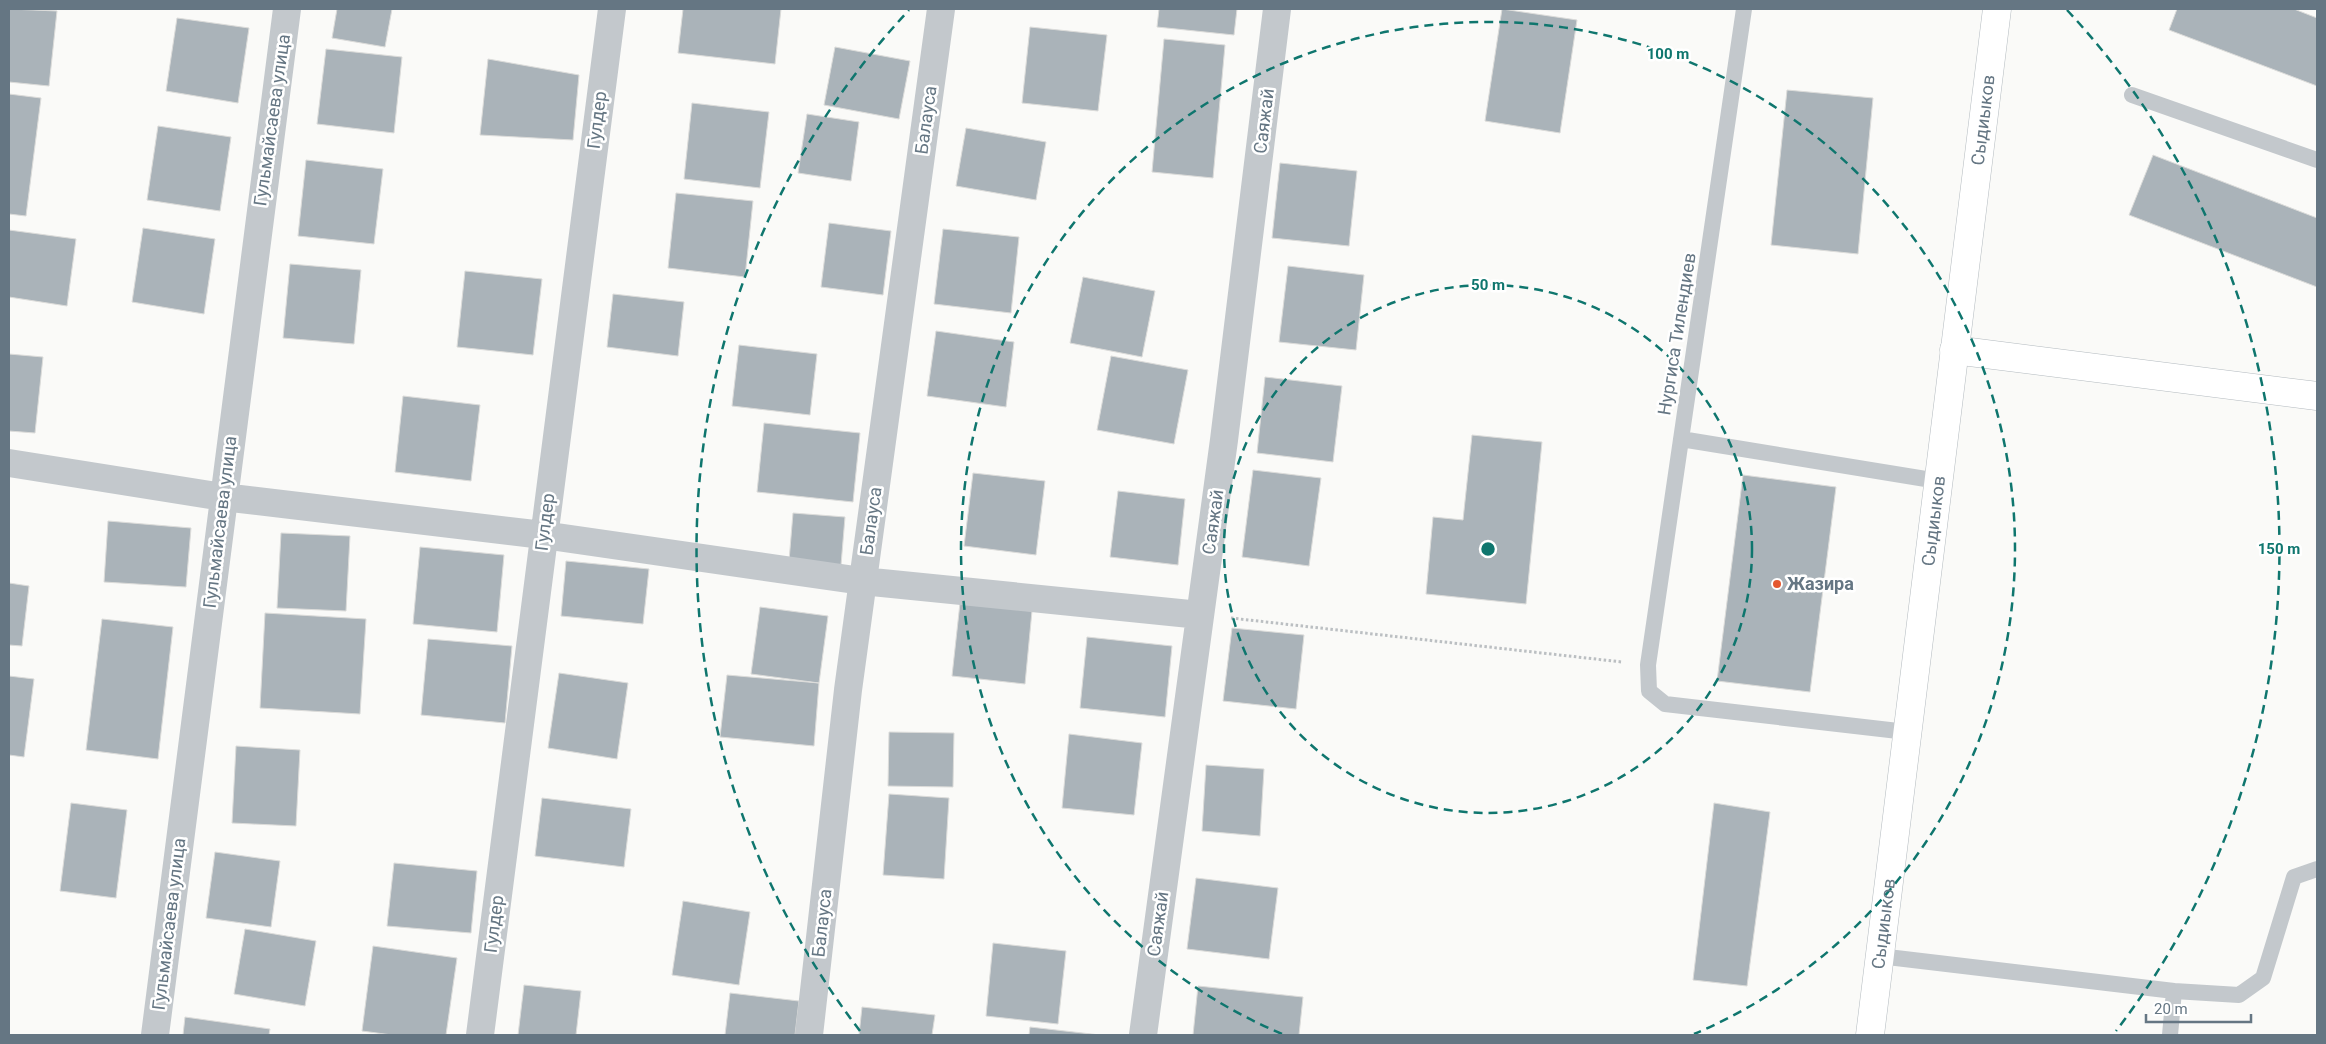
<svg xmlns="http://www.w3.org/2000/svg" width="2326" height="1044" viewBox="0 0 2326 1044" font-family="Roboto,sans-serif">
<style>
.building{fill:#aab3b9;stroke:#dcdcda}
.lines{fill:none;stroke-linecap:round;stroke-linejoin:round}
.secondary-casing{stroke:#b3babf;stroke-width:29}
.path{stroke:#bbbfc2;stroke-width:3;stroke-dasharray:2.5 2.5;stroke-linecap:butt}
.lane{stroke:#c3c8cc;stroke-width:16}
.street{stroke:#c3c8cc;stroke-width:28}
.secondary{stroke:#fff;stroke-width:28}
.ring{fill:none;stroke:#0f766e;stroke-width:2.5;stroke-dasharray:9 6}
.poi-dot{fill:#e4572e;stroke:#fff;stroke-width:2}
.labels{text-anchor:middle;stroke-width:5;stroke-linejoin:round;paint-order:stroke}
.street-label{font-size:18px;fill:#657683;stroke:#fff}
.poi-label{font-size:18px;font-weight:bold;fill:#657683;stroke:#fff;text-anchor:start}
.centre{fill:#0f766e;stroke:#fff;stroke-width:2.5}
.ring-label{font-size:15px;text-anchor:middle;font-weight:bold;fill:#0f766e;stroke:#fff;stroke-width:5;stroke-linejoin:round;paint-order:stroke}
</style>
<rect width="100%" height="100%" fill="#fafaf8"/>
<!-- building -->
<path class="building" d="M9 9 57 11 49 86 9 82Z
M337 9H392L385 47 332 38Z
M683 9H781L775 64 678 53Z
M1159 9H1237L1234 35 1157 27Z
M1502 9 1577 20 1560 133 1485 121Z
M2177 9H2294L2317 18V86L2169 30Z
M177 18 249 28 238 103 166 91Z
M1030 27 1107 35 1098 111 1022 103Z
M1164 39 1225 45 1213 178 1152 172Z
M835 47 910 61 899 119 824 105Z
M326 49 402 57 394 133 317 124Z
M488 59 579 75 573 140 480 135Z
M1787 90 1873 98 1858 254 1771 245Z
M9 94 41 98 26 216 9 214Z
M692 103 769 112 760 188 684 179Z
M807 114 859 122 851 181 798 173Z
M158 126 231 137 220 211 147 200Z
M966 128 1046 142 1036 200 956 186Z
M2153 155 2317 218V287L2129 215Z
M306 160 383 169 374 244 298 236Z
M1280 163 1357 171 1349 246 1272 238Z
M676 193 753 201 745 277 668 268Z
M829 223 891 231 883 295 821 287Z
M143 228 215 239 204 314 132 302Z
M943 229 1019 237 1011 313 934 304Z
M9 230 76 239 67 306 9 297Z
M290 264 361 270 354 344 283 338Z
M1288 266 1364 275 1356 350 1279 342Z
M465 271 542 279 533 355 457 347Z
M1083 277 1155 291 1142 357 1070 343Z
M613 294 684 302 678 356 607 347Z
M936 331 1014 342 1006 407 927 396Z
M739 345 817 354 810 415 732 406Z
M9 354 43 357 35 433 9 431Z
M1111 356 1188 370 1174 444 1097 430Z
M1265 377 1342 386 1333 462 1257 453Z
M403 396 480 405 471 481 395 472Z
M764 423 860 433 853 502 757 492Z
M1472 435 1542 442 1526 604 1426 594 1433 517 1463 520Z
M1253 470 1321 478 1309 566 1242 557Z
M973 473 1045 481 1036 555 964 546Z
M1743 475 1836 487 1810 692 1717 681Z
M1118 491 1185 499 1178 565 1110 557Z
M793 513 845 517 841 565 789 561Z
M108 521 191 528 186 587 104 582Z
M281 533 350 536 346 611 277 608Z
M420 547 504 555 497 632 413 624Z
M566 561 649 569 643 624 561 616Z
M9 583 29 586 22 646 9 645Z
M960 603 1032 611 1025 684 952 676Z
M760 607 828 616 819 683 751 674Z
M265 613 366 619 360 714 260 708Z
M102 619 173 627 158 759 86 750Z
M1232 628 1304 635 1296 709 1223 701Z
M1087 637 1172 646 1165 717 1080 708Z
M428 639 512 646 505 723 421 715Z
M559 673 628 683 617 759 548 748Z
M727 675 819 683 814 746 720 737Z
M9 676 34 679 24 757 9 755Z
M889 732 954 733 953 787 888 786Z
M1069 734 1142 743 1134 815 1062 808Z
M236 746 300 750 296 826 232 823Z
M1206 765 1264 769 1260 836 1202 831Z
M889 794 949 798 944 879 883 875Z
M542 798 631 809 624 867 535 856Z
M71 803 127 810 116 898 60 891Z
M1714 803 1770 812 1747 986 1693 980Z
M215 852 280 861 271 927 206 918Z
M394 863 477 871 471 933 387 926Z
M1196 878 1278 888 1269 959 1187 949Z
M683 901 750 912 739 985 672 975Z
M245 929 316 941 305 1006 234 994Z
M993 943 1066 951 1058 1024 986 1016Z
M373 946 457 958 446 1035H392L362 1031Z
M524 985 581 991 576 1035H518Z
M1198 986 1303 997 1299 1035H1193Z
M730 993 799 1001 795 1035H725Z
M862 1007 935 1015 932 1035H859Z
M185 1017 270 1029 269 1035H183Z
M1030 1027 1100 1035H1029Z"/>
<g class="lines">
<defs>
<g id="secondary">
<path d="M1954 350 2317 396"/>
<path id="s1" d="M1870 1035 1997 9"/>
</g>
</defs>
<!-- secondary casing -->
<use href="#secondary" class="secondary-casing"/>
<!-- path -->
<path class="path" d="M1231 618 1622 662"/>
<!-- lane -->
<path class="lane" d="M1744 9 1648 665 1649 691 1665 704 1907 732
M2132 95 2317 160
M1681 439 1938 481
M1879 956 2174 991 2170 1035
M2174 991 2239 995 2263 978 2294 877 2317 869"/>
<!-- street -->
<path class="street" d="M9 463 223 497 543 535 862 581 1200 615
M155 1035 287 9
M480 1035 612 9
M809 1035 848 690 941 9
M1143 1035 1224 440 1277 9"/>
<!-- secondary -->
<use href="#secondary" class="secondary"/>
</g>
<!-- distance rings -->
<g class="ring">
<circle cx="1488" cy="549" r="264"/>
<path d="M1282 1034A527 527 0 1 1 1694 1034"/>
<path d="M860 1031A791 791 0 0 1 909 10M2067 10A791 791 0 0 1 2116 1031"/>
</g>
<!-- markers -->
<circle class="poi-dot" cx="1777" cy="584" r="5"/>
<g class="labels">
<!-- street labels -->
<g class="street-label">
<text transform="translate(272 120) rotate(-82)" y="6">Гульмайсаева улица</text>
<text transform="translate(597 120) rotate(-83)" y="6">Гулдер</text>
<text transform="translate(926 120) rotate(-82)" y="6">Балауса</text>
<text dy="6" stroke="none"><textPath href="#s1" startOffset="922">Сыдиыков</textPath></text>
<text transform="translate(1264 121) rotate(-83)" y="6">Саяжай</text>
<text transform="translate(1677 334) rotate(-81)" y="6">Нургиса Тилендиев</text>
<text transform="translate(871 521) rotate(-82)" y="6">Балауса</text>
<text transform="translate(220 522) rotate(-83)" y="6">Гульмайсаева улица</text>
<text transform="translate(545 522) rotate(-83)" y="6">Гулдер</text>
<text transform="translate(1213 522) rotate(-82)" y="6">Саяжай</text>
<text dy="6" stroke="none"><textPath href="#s1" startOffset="518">Сыдиыков</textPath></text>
<text transform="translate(822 923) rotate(-84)" y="6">Балауса</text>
<text transform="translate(169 924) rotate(-83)" y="6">Гульмайсаева улица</text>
<text transform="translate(494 924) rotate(-83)" y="6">Гулдер</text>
<text transform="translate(1158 924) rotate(-82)" y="6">Саяжай</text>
<text dy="6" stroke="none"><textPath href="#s1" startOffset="112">Сыдиыков</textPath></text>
</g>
<!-- poi labels -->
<g class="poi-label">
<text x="1787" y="590">Жазира</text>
</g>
</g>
<circle cx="1488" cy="549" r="8" class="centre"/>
<g class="ring-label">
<text x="1668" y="59">100 m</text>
<text x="1488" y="290">50 m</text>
<text x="2279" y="554">150 m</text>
</g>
<!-- border -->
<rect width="2326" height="1044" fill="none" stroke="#657683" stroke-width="20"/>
<!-- scale -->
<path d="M2146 1014v8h105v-8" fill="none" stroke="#657683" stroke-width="2.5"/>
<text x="2154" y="1014" font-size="15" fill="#657683" stroke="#ffffff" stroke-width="4" paint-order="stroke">20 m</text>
</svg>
